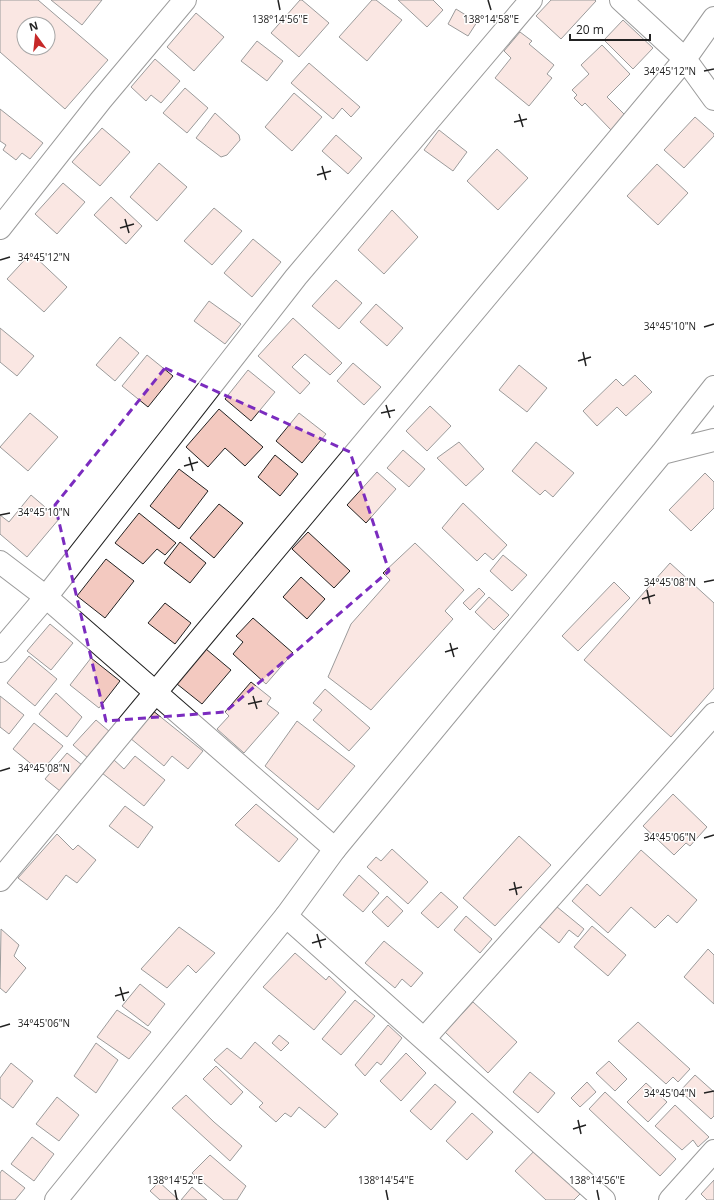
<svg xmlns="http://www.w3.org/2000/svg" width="714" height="1200" viewBox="0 0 714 1200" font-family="'Open Sans',sans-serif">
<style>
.building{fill:#f3c9c0;stroke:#222;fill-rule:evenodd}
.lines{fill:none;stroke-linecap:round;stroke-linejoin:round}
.minor-casing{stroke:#222;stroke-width:24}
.tertiary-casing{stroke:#222;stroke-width:24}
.minor{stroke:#fff;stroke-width:22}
.tertiary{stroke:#fff;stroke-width:22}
.marked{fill:none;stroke:#7b2cbf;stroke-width:3;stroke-dasharray:8 5;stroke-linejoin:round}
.ticks{fill:none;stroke:#222;stroke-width:1.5}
.ticks-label{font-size:10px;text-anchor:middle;fill:#222;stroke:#fff;stroke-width:3;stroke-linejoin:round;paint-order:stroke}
</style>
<rect width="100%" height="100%" fill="#fff"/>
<!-- building -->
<path class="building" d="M0 0H38L108 60 65 109 0 52ZM24 24H48V48H24Z
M51 0H102L82 25Z
M300 0H302L329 23 299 57 271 33Z
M372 0H376L402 20 367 61 339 37Z
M398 0H433L443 10 427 27Z
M551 0H595L596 1 561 39 536 16Z
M456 9 477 22 468 36 448 24Z
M196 13 224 37 194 71 167 47Z
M623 20 653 48 633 69 604 40Z
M520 32 532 41 529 44 554 65 547 74 552 78 529 106 495 78 511 58 504 51Z
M257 41 283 61 267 81 241 61Z
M602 45 630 74 607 97 626 116 611 130 585 103 582 106 574 98 577 95 572 90 589 74 581 65Z
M155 59 180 81 161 103 151 95 146 101 131 87Z
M309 63 360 107 351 117 342 108 333 119 291 83Z
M185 88 208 108 187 133 163 113Z
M294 93 322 117 292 151 265 127Z
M0 109 43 143 30 159 22 153 16 160 3 150 6 145 0 141Z
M215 113 239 135 240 140 227 155 221 157 196 138Z
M695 117 714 134V136L684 168 664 150Z
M102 128 130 152 100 186 72 162Z
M439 130 467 152 453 171 424 150Z
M336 135 362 158 348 174 322 151Z
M497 149 528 178 498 210 467 181Z
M159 163 187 187 157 221 130 197Z
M657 164 688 193 658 225 627 196Z
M63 183 85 202 57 234 35 214Z
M111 197 142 226 126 244 94 215Z
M214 208 242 231 212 265 184 241Z
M392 210 418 237 384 274 358 250Z
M253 239 281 262 252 297 224 273Z
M31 253 67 287 44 312 7 279Z
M336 280 362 303 339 329 312 306Z
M209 301 241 324 225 344 194 321Z
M376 304 403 328 387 346 360 322Z
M293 318 342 363 330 375 305 354 292 367 310 383 300 394 258 356Z
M0 328 34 356 17 376 0 362Z
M120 337 139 353 115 381 96 365Z
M147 355 173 376 148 407 122 386Z
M353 363 381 387 364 405 337 381Z
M519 365 547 388 527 412 499 390Z
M248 370 275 392 251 421 225 399Z
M635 375 652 392 626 416 617 407 597 426 583 411 616 379 623 386Z
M430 406 451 426 427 451 406 431Z
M219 409 263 447 245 466 225 448 208 467 186 447Z
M30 413 58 437 28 471 0 447Z
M299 413 326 434 302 463 276 441Z
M459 442 484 469 466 486 437 458Z
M536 442 574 473 553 497 545 490 540 495 512 471Z
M403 450 425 469 409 487 387 468Z
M275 455 298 474 280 496 258 477Z
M179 469 208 491 179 529 150 506Z
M377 472 396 489 366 523 347 505Z
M705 473 714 482V508L691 531 669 510Z
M31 495 59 519 27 557 0 534V515L9 522Z
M463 503 507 545 493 560 485 553 477 561 442 528Z
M219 504 243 523 214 558 190 538Z
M139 513 176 543 165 555 157 549 143 564 115 543Z
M308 532 350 571 334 588 292 549Z
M180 542 206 563 190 583 164 563Z
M415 543 464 590 445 611 453 619 371 710 328 677 351 624 390 580 383 573Z
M503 555 527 575 512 591 490 571Z
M106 559 134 581 105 618 77 596Z
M670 563 714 603V688L671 737 584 660Z
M301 577 325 599 307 619 283 597Z
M614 582 630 598 578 651 562 636Z
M479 588 485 594 470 610 463 603Z
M489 597 509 615 494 630 475 612Z
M165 603 191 623 175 644 148 623Z
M253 618 293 653 266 684 233 654 243 642 236 636Z
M50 624 73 643 51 670 27 651Z
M206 649 231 670 202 704 177 684Z
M29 656 57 679 35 706 7 683Z
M91 658 120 681 99 708 70 685Z
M251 682 271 698 267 704 279 713 244 753 217 729 229 716 225 712Z
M325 689 370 728 349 751 313 720 322 710 313 703Z
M56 693 82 717 67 737 39 714Z
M0 696 24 715 9 734 0 727Z
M152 710 203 751 188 769 172 756 164 766 130 738Z
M96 720 110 732 88 758 73 745Z
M297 721 355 766 318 810 265 766Z
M34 723 63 746 41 772 13 749Z
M67 753 82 765 60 791 45 779Z
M135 756 165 780 144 806 102 773 114 760 124 769Z
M673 794 707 827 690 846 686 843 674 855 643 826Z
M256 804 298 839 279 862 235 825Z
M125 806 153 827 138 848 109 826Z
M57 834 73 850 78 845 96 860 77 883 66 875 47 900 18 878Z
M519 836 551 865 495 926 463 898Z
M392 849 428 882 408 904 367 867 376 857 381 861Z
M641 850 697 900 677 923 668 915 655 928 631 907 608 933 572 901 587 884 600 896Z
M359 875 379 893 363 912 343 895Z
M441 892 458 907 438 928 421 913Z
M387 896 403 911 388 927 372 912Z
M551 902 584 929 578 937 569 930 559 943 534 922Z
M466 916 492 939 480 953 454 930Z
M592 926 626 955 608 976 574 947Z
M179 927 215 953 196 973 188 965 167 988 141 969Z
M1 929 19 945 14 956 26 968 6 993 0 988Z
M384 941 423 973 411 987 402 979 395 988 365 963Z
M708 949 714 955V1004L684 977Z
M295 953 326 980 329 976 346 992 314 1030 263 987Z
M140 984 165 1004 148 1026 122 1006Z
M355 1000 375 1016 341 1055 322 1039Z
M473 1002 517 1042 488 1073 445 1032Z
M117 1010 151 1032 129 1059 97 1037Z
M638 1022 690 1069 678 1082 673 1077 666 1084 618 1041Z
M388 1025 402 1038 381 1065 377 1062 365 1076 355 1065Z
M279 1035 289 1043 281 1051 272 1043Z
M255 1042 338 1114 325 1128 299 1107 291 1117 285 1113 276 1122 259 1107 263 1103 214 1060 227 1048 241 1059Z
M96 1043 118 1060 96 1093 74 1076Z
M406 1053 426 1073 401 1101 380 1081Z
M609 1061 627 1079 615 1091 596 1073Z
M11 1063 33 1081 13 1108 0 1098V1078Z
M216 1066 243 1092 231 1105 203 1079Z
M530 1072 555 1093 538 1113 513 1092Z
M695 1075 714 1092V1116L711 1119 680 1091Z
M587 1082 596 1092 580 1107 571 1098Z
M646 1083 667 1102 648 1122 627 1102Z
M435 1084 456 1102 431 1130 410 1111Z
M605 1092 676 1159 660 1176 589 1109Z
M186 1095 214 1122 242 1146 230 1161 172 1108Z
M57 1097 79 1115 59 1141 36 1124Z
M675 1105 709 1137 698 1147 693 1140 682 1150 655 1126Z
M472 1113 493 1132 467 1160 446 1141Z
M32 1137 54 1154 34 1181 11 1164Z
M537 1148 583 1191 574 1200H546L515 1171Z
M210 1155 246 1186 237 1200H224L192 1173Z
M2 1170 25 1188 15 1200H0V1173Z
M714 1180V1200H707L701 1194Z
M159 1182 179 1200H160L150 1191Z
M192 1187 207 1200H181Z"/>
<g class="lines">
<defs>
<path id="minor" d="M621 0 685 59 714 99
M0 228 101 100 185 0
M0 562 46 597 335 849
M0 651 46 597 296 277 531 0
M0 880 155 693 685 59 714 18
M286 916 604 1200
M424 1039 714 714
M670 1200 714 1151"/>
<path id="tertiary" d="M662 453 714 440
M56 1200 286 916 335 849 662 453 714 387"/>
</defs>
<!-- minor casing -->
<use href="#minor" class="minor-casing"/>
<!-- tertiary casing -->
<use href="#tertiary" class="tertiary-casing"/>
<!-- minor -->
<use href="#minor" class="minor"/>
<!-- tertiary -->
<use href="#tertiary" class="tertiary"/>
</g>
<!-- marked area -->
<path d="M0 0H714V1200H0ZM165 368 350 452 389 571 225 712 106 721 55 505Z" fill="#fff" fill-opacity=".55" fill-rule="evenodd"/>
<path class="marked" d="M165 368 350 452 389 571 225 712 106 721 55 505Z"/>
<!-- ticks -->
<path class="ticks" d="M278 0 280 10M488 0 491 10M704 71 714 69M519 114 523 127M514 122 527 119M322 166 326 180M317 175 331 171M125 219 129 233M120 228 134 224M0 260 10 257M704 327 714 324M583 352 586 366M578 361 591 357M386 405 390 418M381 413 395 410M189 457 193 471M184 466 198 462M0 515 10 513M704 582 714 580M647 590 650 604M642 599 655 595M450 643 454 657M445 652 458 648M253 696 257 709M248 704 262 701M0 771 10 768M704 838 714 835M514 882 517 895M509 890 522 887M317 934 321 948M312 943 326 939M120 987 124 1001M115 996 129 992M0 1027 10 1024M704 1093 714 1091M578 1120 581 1134M573 1129 586 1125M175 1190 177 1200M386 1190 388 1200M597 1190 599 1200"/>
<g class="ticks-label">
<text x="280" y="23">138°14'56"E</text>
<text x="491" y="23">138°14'58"E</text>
<text x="670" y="75">34°45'12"N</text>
<text x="44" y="261">34°45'12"N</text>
<text x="670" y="330">34°45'10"N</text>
<text x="44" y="516">34°45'10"N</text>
<text x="670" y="586">34°45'08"N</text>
<text x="44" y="772">34°45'08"N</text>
<text x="670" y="841">34°45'06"N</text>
<text x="44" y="1027">34°45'06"N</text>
<text x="670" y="1097">34°45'04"N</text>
<text x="175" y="1184">138°14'52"E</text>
<text x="386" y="1184">138°14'54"E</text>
<text x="597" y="1184">138°14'56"E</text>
</g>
<!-- north arrow -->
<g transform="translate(36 36) rotate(345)"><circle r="19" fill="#ffffff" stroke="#a7a7a7"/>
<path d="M0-3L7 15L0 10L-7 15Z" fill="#c62828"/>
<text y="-6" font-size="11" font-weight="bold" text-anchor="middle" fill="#222222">N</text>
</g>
<!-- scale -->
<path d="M570 34v6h80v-6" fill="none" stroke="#222222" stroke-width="2"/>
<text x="576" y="34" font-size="12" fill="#222222" stroke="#ffffff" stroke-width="3" paint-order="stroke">20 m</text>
</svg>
